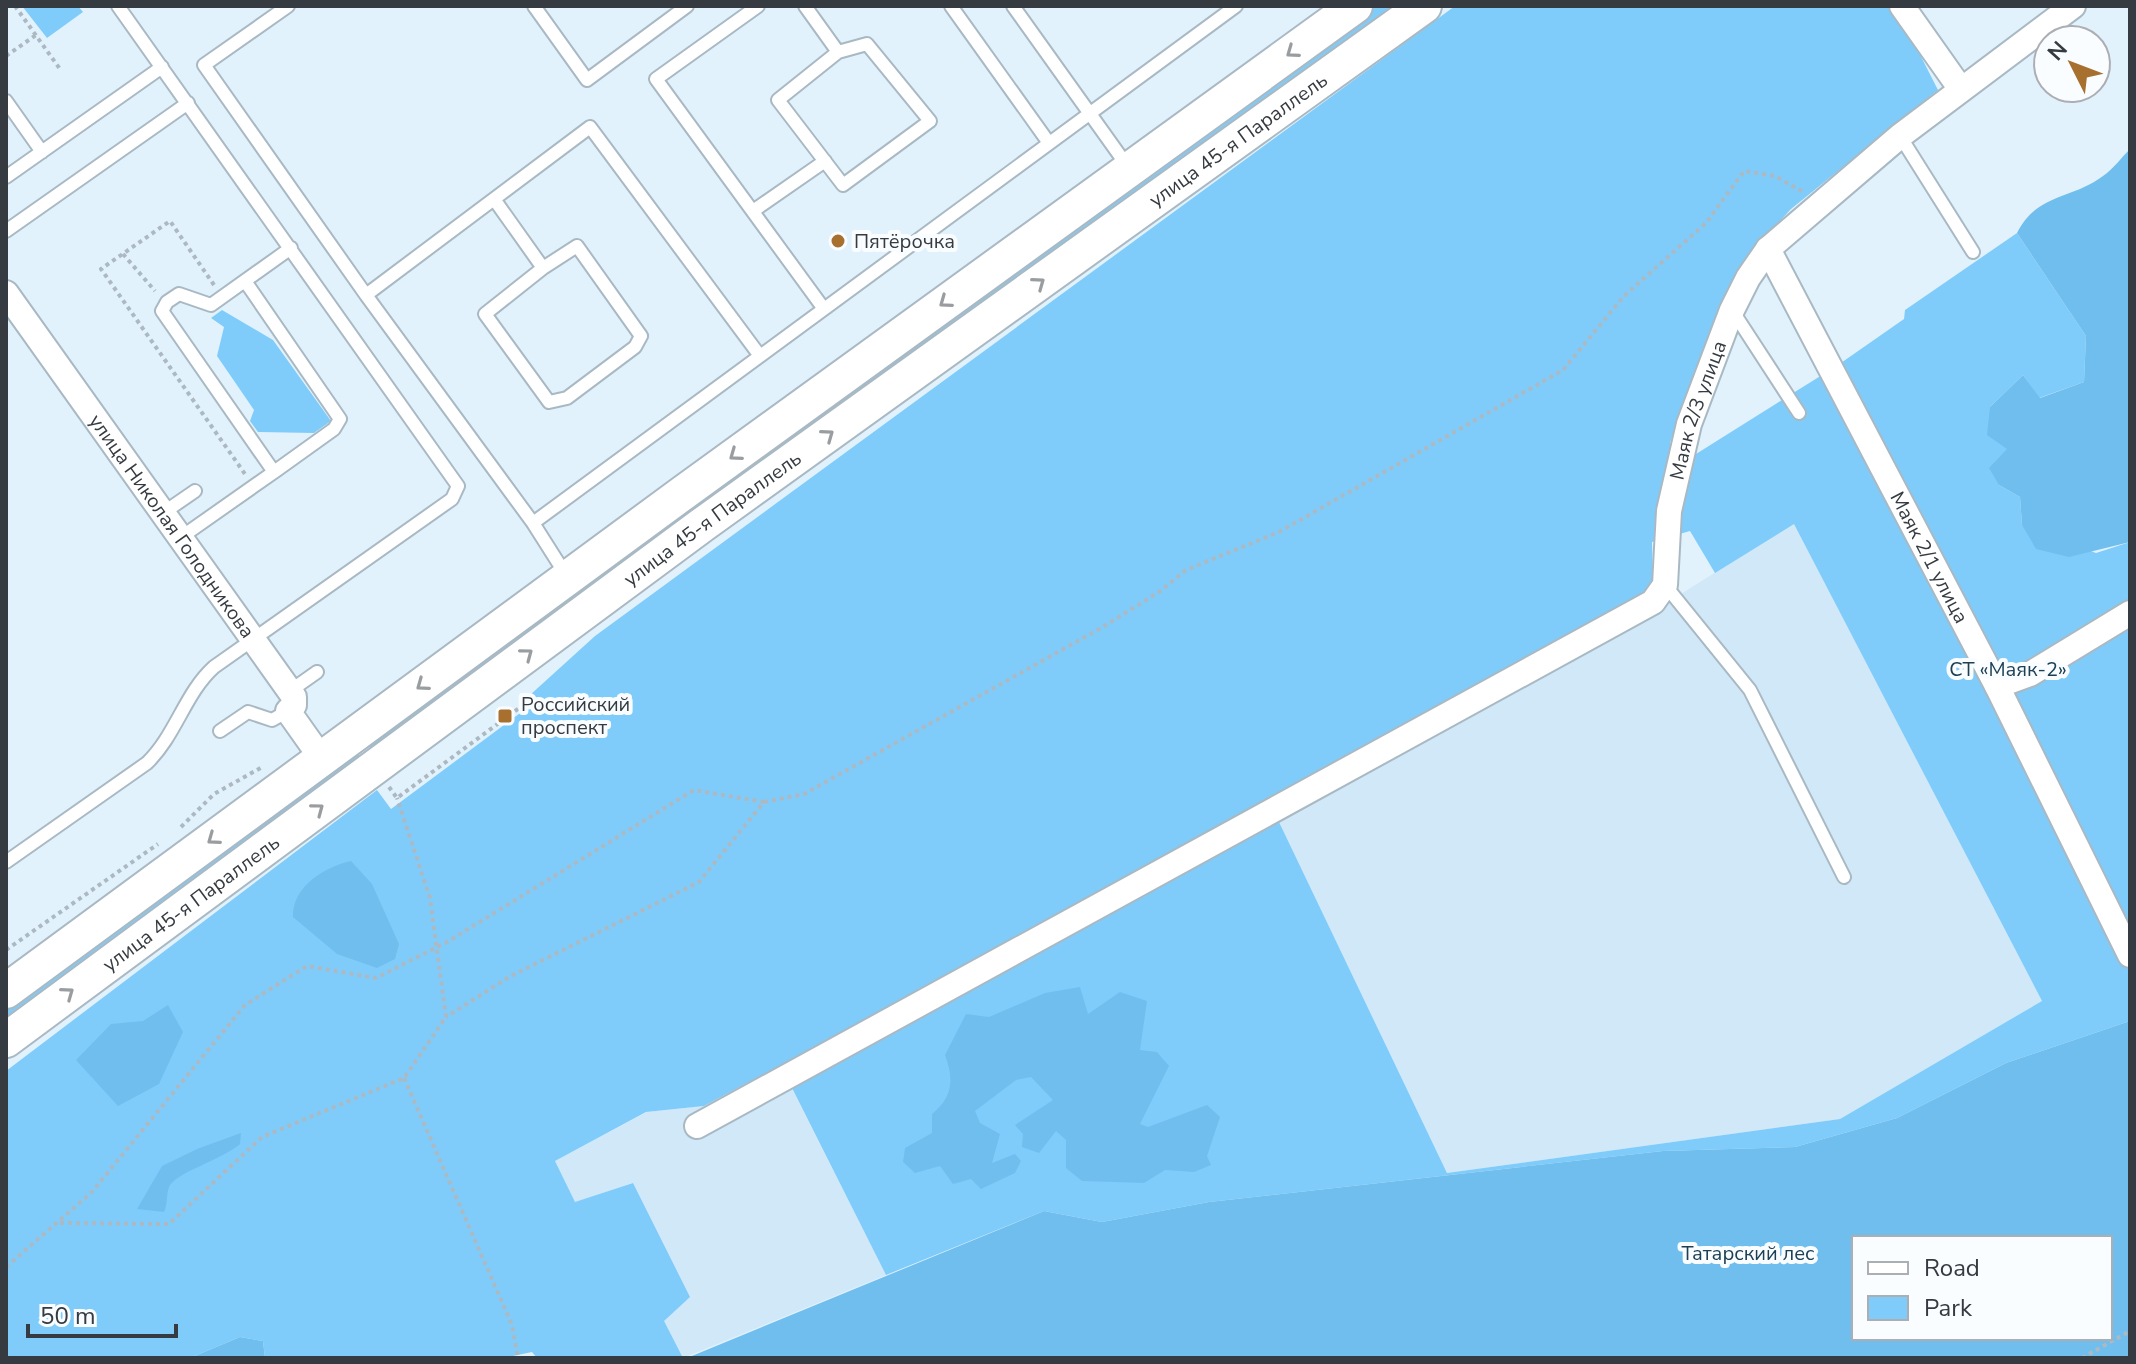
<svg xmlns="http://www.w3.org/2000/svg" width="2136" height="1364" viewBox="0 0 2136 1364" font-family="'Nunito Sans',sans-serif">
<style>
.built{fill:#d1e8f8}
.green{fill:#7fccfb}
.forest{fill:#70beee;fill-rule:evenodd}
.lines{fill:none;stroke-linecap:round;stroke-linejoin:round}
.lane-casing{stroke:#a9b9c3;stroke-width:16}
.street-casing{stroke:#a9b9c3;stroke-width:28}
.secondary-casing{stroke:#a9b9c3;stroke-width:38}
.path{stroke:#acb9c2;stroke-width:4;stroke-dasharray:4 4;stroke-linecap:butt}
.lane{stroke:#fff;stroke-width:12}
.street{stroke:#fff;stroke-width:24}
.secondary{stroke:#fff;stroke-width:34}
.oneway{stroke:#9a9da0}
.poi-dot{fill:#a8702e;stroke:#fafdff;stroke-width:3}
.labels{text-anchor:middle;stroke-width:8;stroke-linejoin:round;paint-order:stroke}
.street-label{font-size:20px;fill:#353b40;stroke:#fafdff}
.poi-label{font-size:20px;fill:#353b40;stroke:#fafdff;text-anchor:start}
.park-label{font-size:20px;fill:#1d4054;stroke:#fafdff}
</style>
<rect width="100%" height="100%" fill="#e2f2fd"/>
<!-- built -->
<path class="built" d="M1794 523 2042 1001 1840 1119 1447 1173 1279 822 1668 602Z
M780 1065 886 1275 683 1358 663 1321 632 1183 575 1203 555 1161 647 1112 704 1106Z"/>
<!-- green -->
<path class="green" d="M22 6H78L83 12 47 38Z
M1377 6H1405L375 754 364 740Z
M1455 6H1889L1909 33 1938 90 1791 209 1744 260 1698 364 1670 443 1696 454 1838 365 1904 319 1905 310 2017 233 2086 336 2084 382 2039 398 2023 375 1990 407 2008 449 1999 485 2020 497 2022 525 2096 553 2130 542V1021L2006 1063 1897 1118 1795 1147 1663 1151 1209 1202 1102 1222 1044 1211 886 1275 792 1088 1279 822 1447 1173 1840 1119 2042 1001 1794 524 1715 573 1690 531 1652 542 1653 581 1640 596 1165 860 704 1106 646 1112 555 1161 575 1202 633 1183 690 1297 664 1321 683 1358H537L532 1352 503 1358H265L263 1341 240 1337 190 1358H6V1071L377 790 391 809 531 705 530 695 595 636Z
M222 310 273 340 331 421 314 433 258 432 250 421 254 410 217 356 224 327 211 318Z
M353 747 364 762 6 1024V1001Z"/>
<!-- forest -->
<path class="forest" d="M2130 149V542L2069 557 2036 549 2022 525 2020 497 1999 485 1989 468 2007 449 1987 435 1990 407 2023 375 2040 398 2084 382 2086 336 2017 233C2037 193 2071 200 2103 176 2113 169 2122 157 2130 149Z
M351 861 372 884 399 944 395 959 377 968 337 954 293 917C292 887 324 867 351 861Z
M1080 987 1088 1014 1120 992 1147 1001 1140 1050 1157 1052 1169 1066 1140 1124 1148 1127 1207 1105 1220 1117 1207 1156 1211 1165 1194 1172 1165 1170 1144 1183 1082 1181 1066 1168V1140L1056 1131 1039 1153 1022 1147 1023 1134 1015 1125 1053 1100 1031 1077 1016 1080 975 1111 980 1123 1000 1134 992 1163 1015 1154 1021 1161 1015 1173 981 1189 971 1179 953 1184 940 1166 915 1173 903 1162 905 1148 932 1133V1114C953 1097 954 1079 945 1055L966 1014 989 1017 1045 993Z
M168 1005 183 1032 159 1084 118 1106 76 1060 111 1024 143 1021Z
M2130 1021V1358H687L1044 1211 1102 1222 1209 1202 1663 1151 1795 1147 1897 1118 2006 1063ZM2110 1238V1338H1854V1238Z
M241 1133 240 1144C222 1160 176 1172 169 1187 166 1196 168 1203 164 1212L137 1209 162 1166 197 1149Z
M240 1337 263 1341 265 1358H190Z"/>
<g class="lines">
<defs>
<path id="lane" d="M288 6 204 65 366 295
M534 6 587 80 687 6
M758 6 656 79 824 309
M805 6 838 52
M951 6 1049 143
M1013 6 1128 167
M867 44 930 121 843 185 778 100 838 52Z
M6 101 42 152
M1900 136 1973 252
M6 177 162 67
M494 199 543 268 577 246 641 336 635 347 567 398 549 402 485 314 543 268
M753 211 825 161
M6 231 188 103
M245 281 340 419 334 429 274 472 162 311 167 302 179 294 211 305 291 248
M1732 310 1799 413
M163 513 195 491
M533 523 366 295 590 127 760 356
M180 538 274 472
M566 575 533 523 1236 6
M1665 585 1750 690 1844 877
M290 691 317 672
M220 731 248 712 272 720 288 711
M6 862 147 763C176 735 185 693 214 667L452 499 458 486 118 6"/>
<g id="street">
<path d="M1902 6 1960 88"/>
<path id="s1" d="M1768 249 1997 686 2130 955"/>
<path id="s2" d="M6 293 294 697V705L288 711 322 759"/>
<path d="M1997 686 2030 674 2130 613"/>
<path id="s3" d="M697 1126 1653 602 1665 585 1669 511 1689 424 1732 310 1748 278 1768 249 1900 136 2073 6"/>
</g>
<g id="secondary">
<path d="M6 991 683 493 1355 6"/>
<path id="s4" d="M6 1040 702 525 1424 6"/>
</g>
</defs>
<!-- lane casing -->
<use href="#lane" class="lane-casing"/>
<!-- street casing -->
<use href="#street" class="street-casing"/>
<!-- secondary casing -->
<use href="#secondary" class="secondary-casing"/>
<!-- path -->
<path class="path" d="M15 6 60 69
M6 56 36 35
M123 254 155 291
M214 285 170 221 101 269 245 474
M389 787 397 798 526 703
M764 802 804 794 1101 628 1159 592 1186 570 1279 532 1563 370 1624 296 1706 223 1744 171 1775 176 1803 192
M181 827 214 794 264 766
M6 950 158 844
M404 1078 512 1325 518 1358
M60 1223 169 1224 262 1137 404 1078 446 1017 430 898 397 798
M6 1267 91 1193 245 1005 307 966 376 978 447 942 694 790 764 802 699 882 509 977 446 1017
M2082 1358 2130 1331"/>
<!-- lane -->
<use href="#lane" class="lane"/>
<!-- street -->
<use href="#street" class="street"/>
<!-- secondary -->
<use href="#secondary" class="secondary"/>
</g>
<!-- one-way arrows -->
<defs><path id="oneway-chevron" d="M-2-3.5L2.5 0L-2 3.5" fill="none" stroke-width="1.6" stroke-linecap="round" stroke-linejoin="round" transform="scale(2)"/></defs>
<g class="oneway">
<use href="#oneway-chevron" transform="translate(1292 52) rotate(144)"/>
<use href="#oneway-chevron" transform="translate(1039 283) rotate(-36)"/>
<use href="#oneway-chevron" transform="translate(945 302) rotate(144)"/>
<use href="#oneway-chevron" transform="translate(828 435) rotate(-36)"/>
<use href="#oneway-chevron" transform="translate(735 455) rotate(144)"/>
<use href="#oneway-chevron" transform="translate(527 654) rotate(-37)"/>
<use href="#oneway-chevron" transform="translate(422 685) rotate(144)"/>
<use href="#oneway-chevron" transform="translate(318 809) rotate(-37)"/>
<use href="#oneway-chevron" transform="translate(213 839) rotate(144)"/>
<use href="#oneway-chevron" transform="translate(68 993) rotate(-36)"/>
</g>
<!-- markers -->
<g class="poi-dot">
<circle cx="838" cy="241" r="8"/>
<rect x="497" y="708" width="16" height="16" rx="4"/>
</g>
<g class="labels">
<!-- street labels -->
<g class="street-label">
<text dy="7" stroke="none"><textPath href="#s4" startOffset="1526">улица 45-я Параллель</textPath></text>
<text dy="7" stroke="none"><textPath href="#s3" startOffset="1290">Маяк 2/3 улица</textPath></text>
<text dy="7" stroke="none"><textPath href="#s4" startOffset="878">улица 45-я Параллель</textPath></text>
<text dy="7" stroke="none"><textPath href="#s2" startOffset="286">улица Николая Голодникова</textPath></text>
<text dy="7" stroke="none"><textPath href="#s1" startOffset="348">Маяк 2/1 улица</textPath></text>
<text dy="7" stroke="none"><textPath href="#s4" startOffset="230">улица 45-я Параллель</textPath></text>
</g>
<!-- poi labels -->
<g class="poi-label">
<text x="854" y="248">Пятёрочка</text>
<text x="521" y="711">Российский<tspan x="521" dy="23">проспект</tspan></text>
</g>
<!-- park labels -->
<g class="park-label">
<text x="2008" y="676">СТ «Маяк-2»</text>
<text x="1748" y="1260">Татарский лес</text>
</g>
</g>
<!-- border -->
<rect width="2136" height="1364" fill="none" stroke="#353b40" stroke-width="16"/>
<!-- legend -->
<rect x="1852" y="1236" width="260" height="104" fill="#fafdff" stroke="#abafb3" stroke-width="2"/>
<rect x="1868" y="1262" width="40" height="12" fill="#ffffff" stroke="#abafb3" stroke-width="2"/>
<text x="1924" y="1276" font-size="24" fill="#353b40">Road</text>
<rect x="1868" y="1296" width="40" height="24" fill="#7fccfb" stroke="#abafb3" stroke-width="2"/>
<text x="1924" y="1316" font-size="24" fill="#353b40">Park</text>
<!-- north arrow -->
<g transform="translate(2072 64) rotate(312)"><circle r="38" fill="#fafdff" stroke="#abafb3" stroke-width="2"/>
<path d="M0-6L14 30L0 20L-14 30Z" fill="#a8702e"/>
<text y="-12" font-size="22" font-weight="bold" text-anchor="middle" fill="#353b40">N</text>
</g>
<!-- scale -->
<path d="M28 1324v12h148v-12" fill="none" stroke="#353b40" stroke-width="4"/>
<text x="40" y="1324" font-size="24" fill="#353b40" stroke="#fafdff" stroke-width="6" paint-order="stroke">50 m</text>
</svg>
